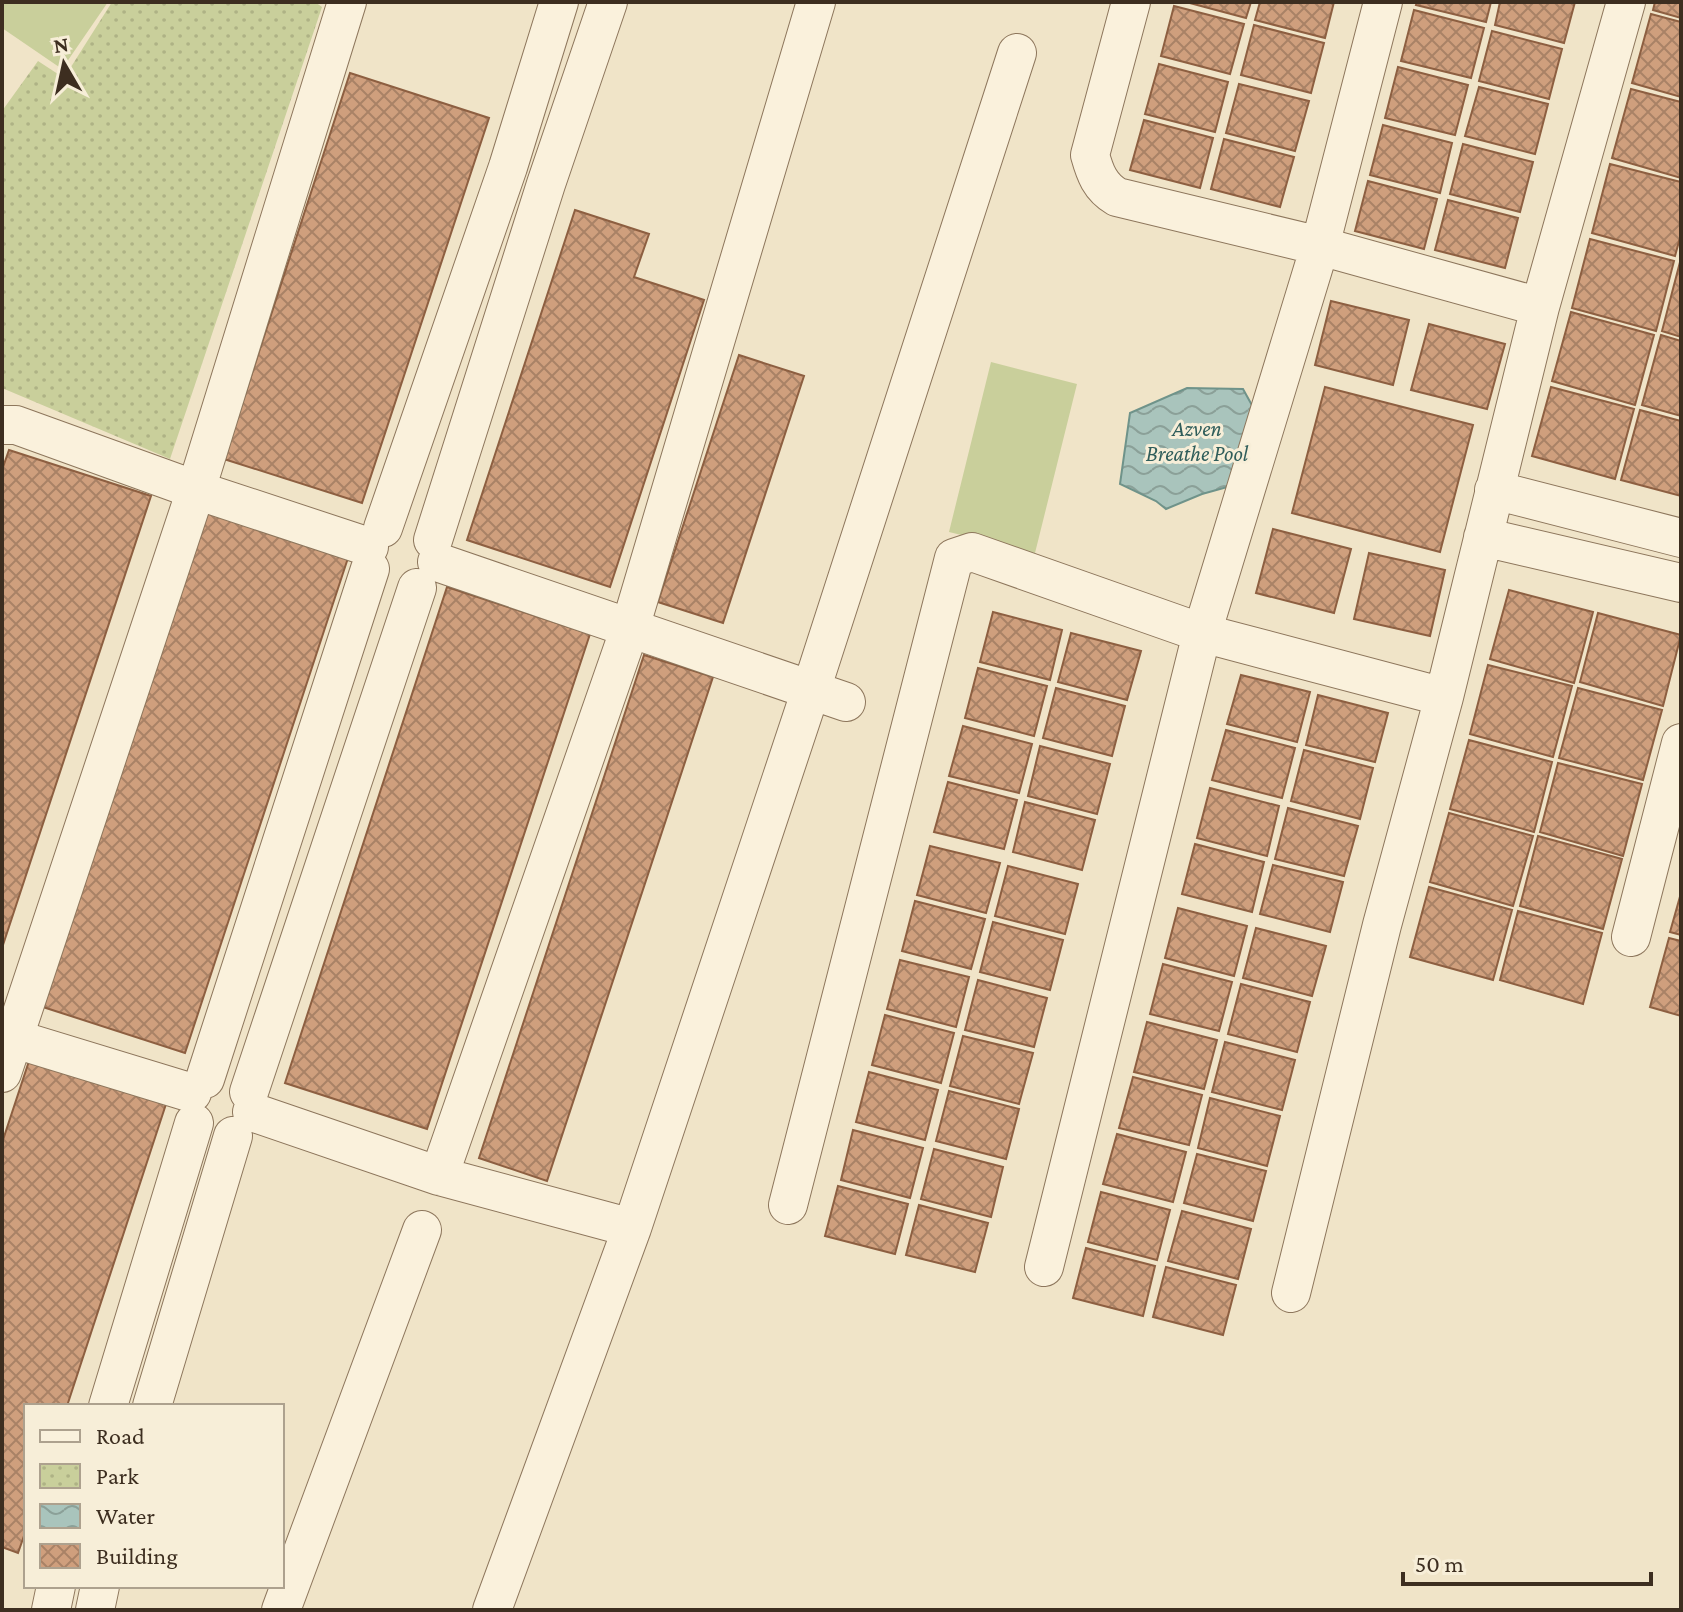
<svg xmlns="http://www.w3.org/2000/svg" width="1683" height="1612" viewBox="0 0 1683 1612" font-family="'Crimson Pro',serif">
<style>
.park{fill:url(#park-dots)}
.pitch{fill:#c9cf9b}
.water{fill:url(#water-waves);stroke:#6f938a;stroke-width:2}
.building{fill:url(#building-cross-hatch);stroke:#8d5f41;stroke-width:2}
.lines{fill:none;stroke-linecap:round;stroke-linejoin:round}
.minor-casing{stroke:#8d765c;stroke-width:40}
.minor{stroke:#faf1dc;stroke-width:38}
.labels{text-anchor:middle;stroke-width:6;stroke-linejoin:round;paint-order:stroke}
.water-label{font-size:22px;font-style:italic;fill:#2f5d5a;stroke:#f7eed8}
</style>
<defs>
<pattern id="park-dots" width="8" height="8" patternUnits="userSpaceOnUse" patternTransform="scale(2)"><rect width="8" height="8" fill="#c9cf9b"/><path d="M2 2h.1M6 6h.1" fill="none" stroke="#aeb285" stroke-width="1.8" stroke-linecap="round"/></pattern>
<pattern id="water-waves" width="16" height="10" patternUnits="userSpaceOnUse" patternTransform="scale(2)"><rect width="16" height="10" fill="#a9c4bc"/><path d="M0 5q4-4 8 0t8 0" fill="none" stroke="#8ba098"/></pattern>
<pattern id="building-cross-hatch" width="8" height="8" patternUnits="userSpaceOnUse" patternTransform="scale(2)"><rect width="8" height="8" fill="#cf9f7d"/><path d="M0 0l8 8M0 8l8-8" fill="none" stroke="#a98266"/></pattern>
</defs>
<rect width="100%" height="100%" fill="#f0e4c8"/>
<!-- park -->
<path class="park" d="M112 2H315L322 7 170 459 2 388V111L38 61 64 78Z"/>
<!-- pitch -->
<path class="pitch" d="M2 2H108L62 69 2 28Z
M991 362 1077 384 1035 553 949 532Z"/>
<!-- water -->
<path class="water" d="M1187 388 1243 389 1259 418 1242 483 1202 494 1166 509 1156 501 1120 484 1130 413Z"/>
<!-- building -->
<path class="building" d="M1186 2H1251L1246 18Z
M1260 2H1334L1325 38 1255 20Z
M1417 2H1491L1486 22 1416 5Z
M1500 2H1575L1564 43 1495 25Z
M1655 2H1681V18L1653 10Z
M1174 6 1244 24 1230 74 1161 56Z
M1414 10 1484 28 1471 78 1401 61Z
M1651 14 1681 22V97L1632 83Z
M1254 25 1324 43 1311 93 1241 75Z
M1492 31 1562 49 1549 99 1479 81Z
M1159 64 1228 82 1215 132 1145 114Z
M1398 67 1468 85 1455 135 1385 118Z
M350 73 489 118 362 503 224 459Z
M1239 84 1309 101 1295 151 1226 133Z
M1479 87 1548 104 1535 154 1465 136Z
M1631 89 1681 102V178L1612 158Z
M1144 120 1213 138 1200 188 1130 170Z
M1383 125 1452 143 1440 193 1370 175Z
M1224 139 1294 157 1280 207 1211 189Z
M1463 144 1533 162 1520 212 1450 194Z
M1610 164 1681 182V234L1675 256 1592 233Z
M1368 181 1437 199 1424 249 1355 231Z
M1448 200 1518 218 1505 268 1435 250Z
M575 210 649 234 634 277 704 300 610 587 467 540Z
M1590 239 1674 261 1656 331 1572 308Z
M1680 262H1681V337L1662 331Z
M1331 301 1409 320 1393 385 1315 365Z
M1571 312 1654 335 1635 405 1552 381Z
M1429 324 1505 344 1487 409 1411 390Z
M1661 335 1681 341V416L1642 405Z
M739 355 804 376 723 623 658 602Z
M1325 387 1473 425 1440 552 1292 513Z
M1551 387 1634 409 1615 479 1532 456Z
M1640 410 1681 421V496L1621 480Z
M9 450 151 496 2 948V470Z
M205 512 348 558 185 1053 43 1007Z
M1273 529 1351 549 1334 613 1256 593Z
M1369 553 1445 570 1430 636 1354 619Z
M447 587 590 634 427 1129 285 1083Z
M1509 590 1593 612 1574 683 1490 659Z
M993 612 1062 630 1050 680 980 662Z
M1598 613 1681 635 1663 706 1580 682Z
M1071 633 1141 651 1127 700 1058 682Z
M644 655 713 677 547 1181 479 1158Z
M1488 665 1572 686 1553 757 1470 734Z
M978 668 1047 686 1034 736 965 718Z
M1241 675 1310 692 1297 742 1227 724Z
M1056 688 1125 706 1112 756 1043 738Z
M1578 688 1662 710 1643 780 1559 758Z
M1318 695 1388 713 1375 762 1306 745Z
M963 726 1032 744 1019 793 949 776Z
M1226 730 1295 748 1282 798 1212 780Z
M1469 740 1552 762 1534 832 1450 809Z
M1040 746 1110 764 1097 814 1028 796Z
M1304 750 1373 768 1360 819 1291 801Z
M1558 763 1642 784 1623 856 1540 832Z
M948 782 1017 800 1004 849 934 832Z
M1210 788 1279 806 1267 856 1197 838Z
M1025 802 1095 820 1082 870 1013 852Z
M1288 808 1358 826 1344 876 1275 859Z
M1449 813 1533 836 1513 906 1430 882Z
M1538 836 1622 859 1603 929 1520 906Z
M1195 844 1264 862 1252 912 1182 894Z
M930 846 1000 863 986 913 917 895Z
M1273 865 1343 882 1330 932 1260 914Z
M1008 866 1078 884 1065 934 995 916Z
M1429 887 1512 910 1493 980 1410 957Z
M1681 893V935L1670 932Z
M915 901 985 919 971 969 902 951Z
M1178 908 1247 926 1234 976 1165 958Z
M1518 911 1602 933 1583 1004 1500 980Z
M993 922 1063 940 1050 990 980 972Z
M1256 928 1326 946 1312 996 1243 978Z
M1669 938 1681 941V1016L1650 1007Z
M900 960 969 977 956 1027 887 1009Z
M1163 964 1232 982 1219 1031 1150 1014Z
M978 980 1047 998 1034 1047 965 1030Z
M1241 984 1310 1002 1297 1052 1228 1034Z
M885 1015 954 1033 941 1083 872 1065Z
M1147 1022 1217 1040 1204 1089 1134 1072Z
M963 1036 1033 1053 1019 1104 950 1086Z
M1225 1042 1295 1060 1282 1110 1212 1092Z
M31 1055 168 1098 67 1406H26V1530L18 1553 2 1547V1143Z
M869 1072 938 1090 925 1140 856 1122Z
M1133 1077 1202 1095 1189 1145 1119 1128Z
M949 1091 1019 1109 1006 1159 936 1141Z
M1210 1098 1280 1116 1267 1166 1198 1148Z
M853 1130 923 1148 910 1198 841 1180Z
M1117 1134 1186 1152 1173 1202 1103 1184Z
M934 1149 1003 1167 991 1217 921 1199Z
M1197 1154 1266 1171 1253 1221 1184 1203Z
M838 1186 908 1204 895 1254 825 1236Z
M1101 1192 1170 1210 1157 1260 1088 1242Z
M919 1205 988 1223 975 1272 906 1255Z
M1182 1211 1251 1229 1238 1279 1168 1261Z
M1086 1248 1155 1266 1143 1316 1073 1298Z
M1166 1267 1236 1285 1223 1335 1153 1317Z"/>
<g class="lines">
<defs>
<path id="minor" d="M1131 2 1090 155C1095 173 1100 187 1117 197L1320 246 1540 307
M2 425H16L196 490 369 547
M1494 490 1681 538
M383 528 508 167 559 2
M1483 537 1681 583
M433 540 546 184 608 2
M437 562 846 702
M1631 937 1681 743
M2 1035 192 1093
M2 1073 196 490 347 2
M205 1079 370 569
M249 1092 417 588
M252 1112 439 1176 630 628 816 2
M439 1176 632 1228
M788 1205 954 558 972 552 1202 633 1444 697
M1044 1267 1202 633 1320 246 1383 2
M1291 1293 1382 925 1444 697 1540 307 1626 2
M108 1406 194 1123
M152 1406 233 1136
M51 1610 56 1586
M95 1610 100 1586
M281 1610 422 1230
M492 1610 632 1228 811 690 1017 53"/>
</defs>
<!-- minor casing -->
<use href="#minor" class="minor-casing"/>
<!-- minor -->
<use href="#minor" class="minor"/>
</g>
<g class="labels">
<!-- water labels -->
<g class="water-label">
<text x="1197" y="436">Azven<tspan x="1197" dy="25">Breathe Pool</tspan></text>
</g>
</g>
<!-- border -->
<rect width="1683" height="1612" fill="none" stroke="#3d2e20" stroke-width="8"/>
<!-- legend -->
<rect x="24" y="1404" width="260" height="184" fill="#f7eed8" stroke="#ada18e" stroke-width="2"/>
<rect x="40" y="1430" width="40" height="12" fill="#faf1dc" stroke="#ada18e" stroke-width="2"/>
<text x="96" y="1444" font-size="24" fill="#3d2e20">Road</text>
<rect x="40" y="1464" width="40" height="24" fill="url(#park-dots)" stroke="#ada18e" stroke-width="2"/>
<text x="96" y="1484" font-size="24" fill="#3d2e20">Park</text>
<rect x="40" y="1504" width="40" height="24" fill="url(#water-waves)" stroke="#ada18e" stroke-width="2"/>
<text x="96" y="1524" font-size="24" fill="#3d2e20">Water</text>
<rect x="40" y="1544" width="40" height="24" fill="url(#building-cross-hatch)" stroke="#ada18e" stroke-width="2"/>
<text x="96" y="1564" font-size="24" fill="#3d2e20">Building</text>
<!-- north arrow -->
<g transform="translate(64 64) rotate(351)" stroke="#f7eed8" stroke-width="6" paint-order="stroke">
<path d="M0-6L14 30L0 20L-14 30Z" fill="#3d2e20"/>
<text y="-12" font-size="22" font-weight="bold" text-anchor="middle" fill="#3d2e20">N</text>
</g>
<!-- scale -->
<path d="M1403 1572v12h248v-12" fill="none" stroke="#3d2e20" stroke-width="4"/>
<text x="1415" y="1572" font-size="24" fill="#3d2e20" stroke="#f7eed8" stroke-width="6" paint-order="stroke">50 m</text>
</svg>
